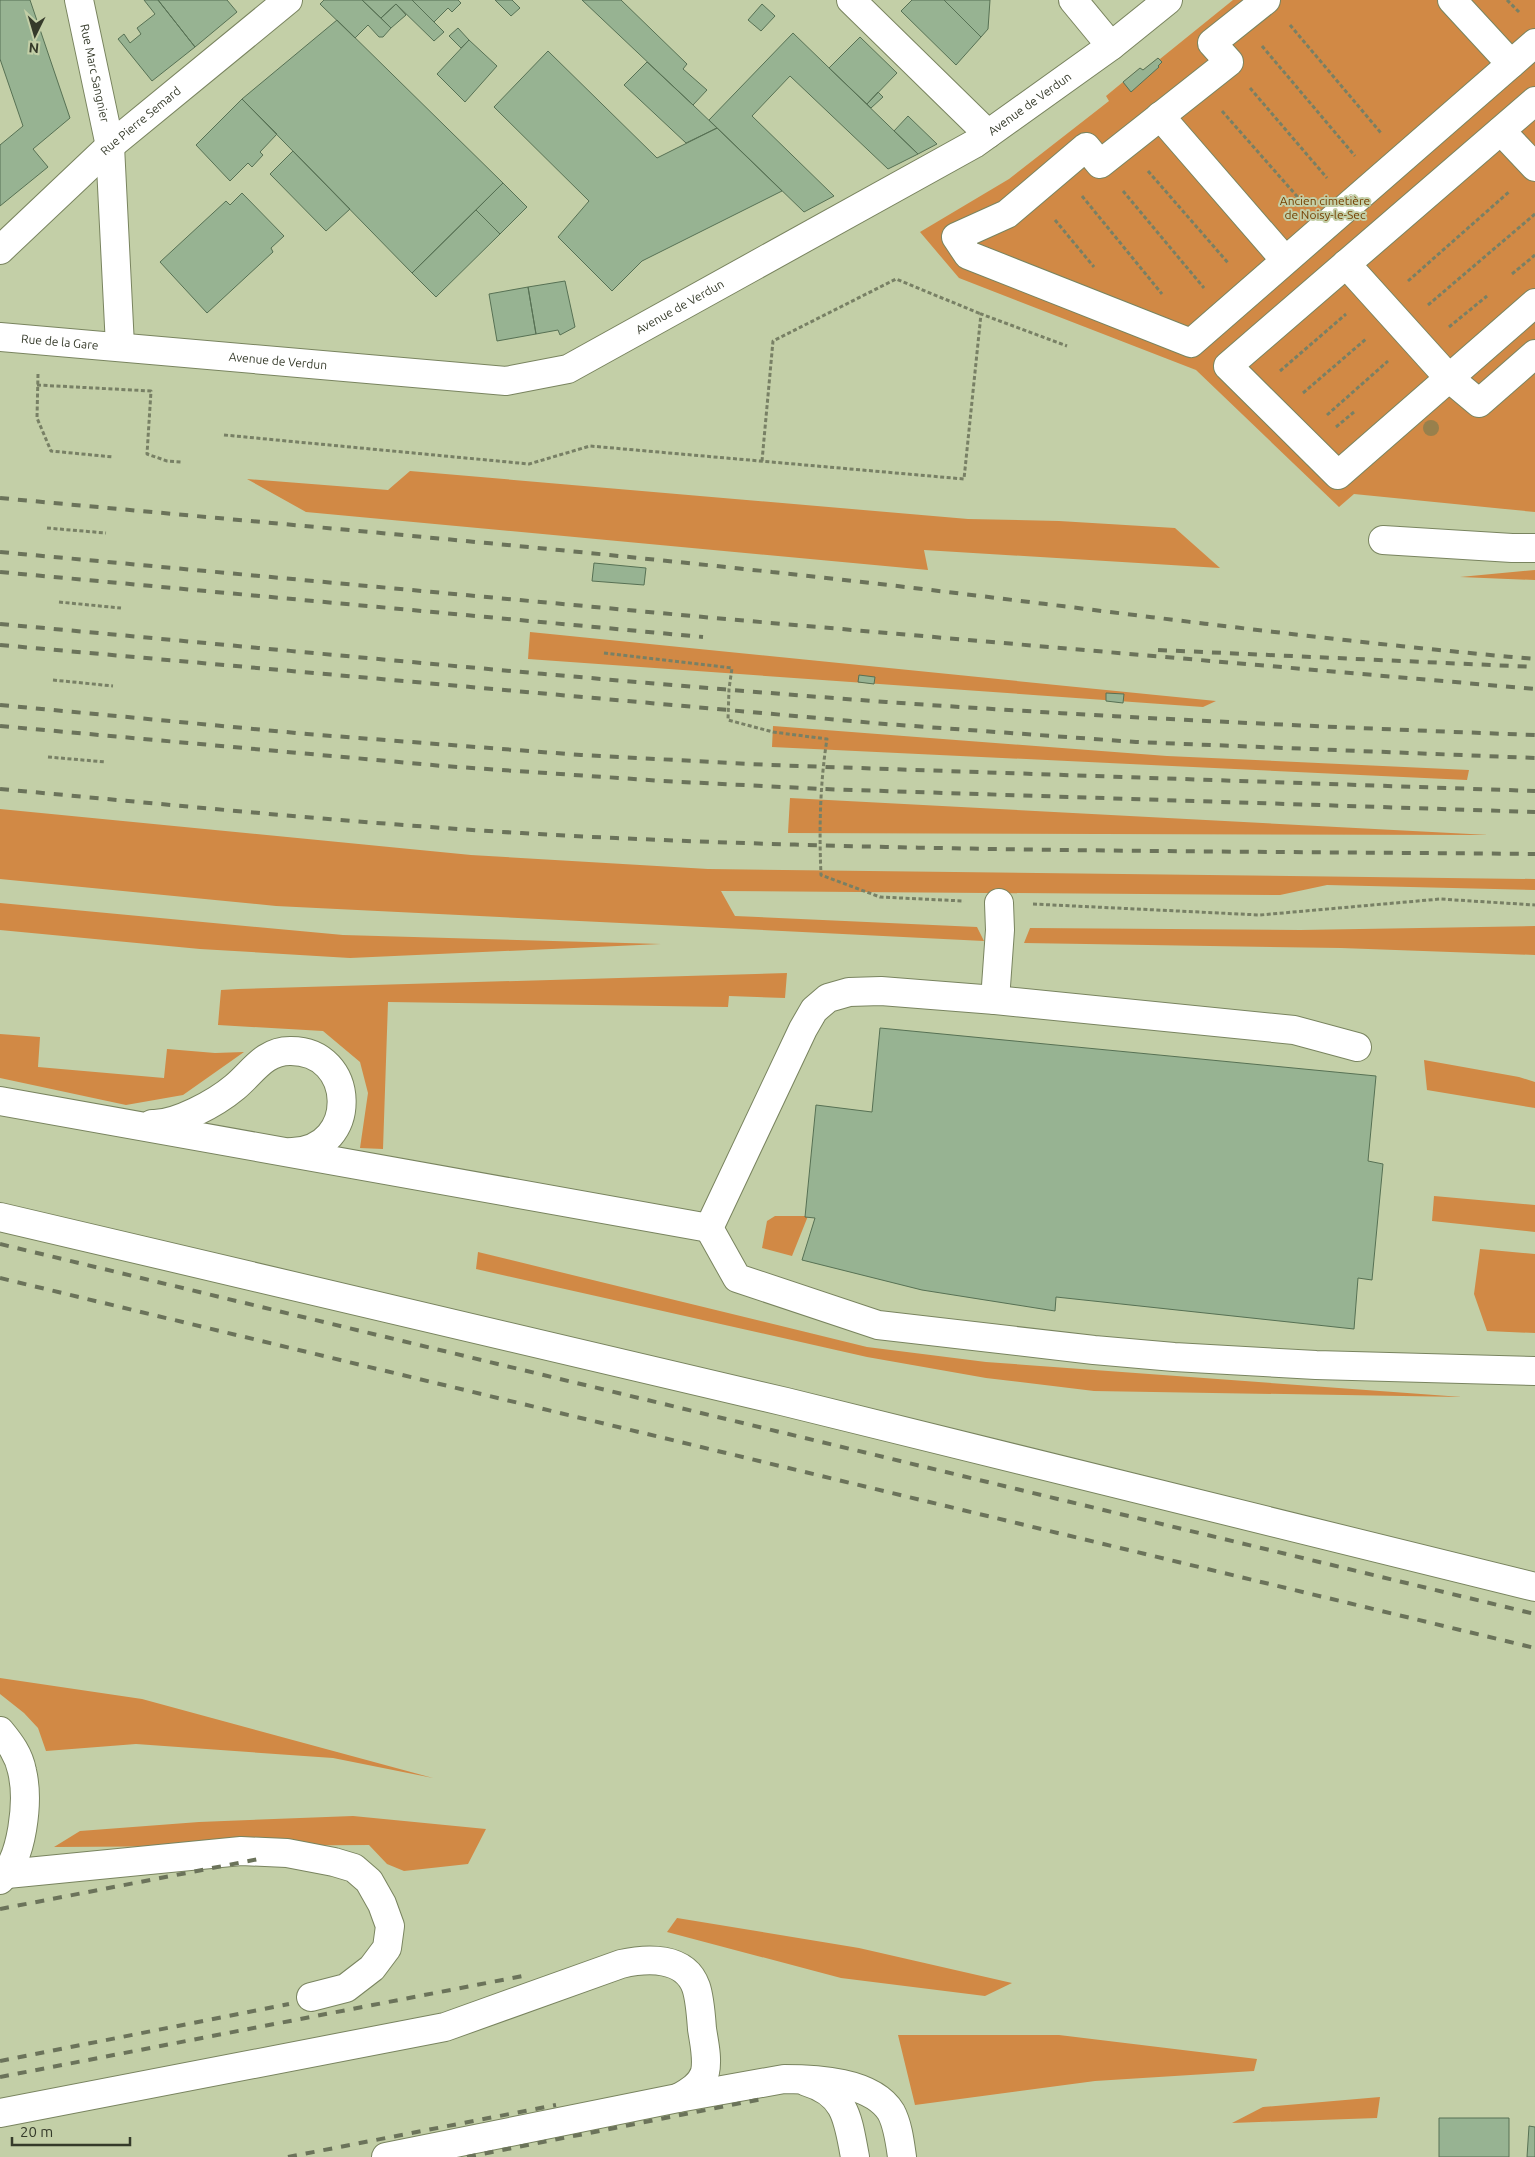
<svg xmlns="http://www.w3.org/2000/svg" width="1535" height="2157" viewBox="0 0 1535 2157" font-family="Ubuntu,sans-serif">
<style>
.green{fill:#d18945}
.building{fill:#97b392;stroke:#577154}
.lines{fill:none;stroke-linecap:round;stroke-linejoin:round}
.minor-casing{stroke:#79845f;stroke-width:30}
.path{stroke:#788065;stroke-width:3;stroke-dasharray:4 2.5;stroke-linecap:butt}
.minor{stroke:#fff;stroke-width:28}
.rail{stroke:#6b735a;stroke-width:4;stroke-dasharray:9 9;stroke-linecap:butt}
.tree{fill:#98804c}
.labels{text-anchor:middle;stroke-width:4;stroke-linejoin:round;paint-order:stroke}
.street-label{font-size:12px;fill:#353a2a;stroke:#c3cfa7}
.park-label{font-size:12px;fill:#744002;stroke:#c3cfa7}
</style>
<rect width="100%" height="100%" fill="#c3cfa7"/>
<!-- green -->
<path class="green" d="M1233 0H1535V512L1354 494 1339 507 1196 370 959 278 920 232 1009 179 1109 101 1106 96 1140 68 1143 70 1158 58 1160 59Z
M410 471 968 519 1059 521 1175 528 1220 568 924 550 928 570 306 512 247 479 388 490Z
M1535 570V580L1460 577Z
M530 632 1216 701 1203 707 528 659Z
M773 726 1167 756 1469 770 1467 780 772 747Z
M790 798 1489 835 788 833Z
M0 809 471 855 708 869 1535 879V890L1327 885 1280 895 721 891 735 916 977 927 984 941 276 906 0 879Z
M0 903 343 935 661 944 350 958 200 949 0 930Z
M1535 926V955L1341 948 1024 943 1030 928 1300 930Z
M787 973 785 998 729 996 728 1007 388 1002 383 1149 360 1148 368 1093 360 1062 323 1031 218 1025 221 990 238 989Z
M0 1034 40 1037 38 1067 164 1078 167 1049 215 1053 244 1052 183 1095 126 1105 0 1078Z
M1424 1060 1519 1077 1535 1082V1108L1427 1090Z
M1434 1196 1535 1205V1232L1432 1221Z
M775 1216H808L792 1256 762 1248 767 1221Z
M1480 1249 1535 1254V1333L1487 1331 1474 1294Z
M478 1252 867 1347 986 1362 1462 1397 1094 1391 986 1378 867 1357 476 1269Z
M0 1678 142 1699 433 1778 333 1758 136 1744 46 1751 38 1728 24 1713 0 1694Z
M353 1816 486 1829 468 1864 404 1871 387 1864 369 1845 54 1847 80 1831 199 1822Z
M677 1918 859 1948 1012 1983 985 1996 841 1978 667 1932Z
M898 2035H1059L1257 2059 1254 2071 1095 2081 915 2105Z
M1380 2097 1377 2118 1232 2123 1263 2107Z"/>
<!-- building -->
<path class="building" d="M0 0H30L70 118 33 149 48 167 0 206V145L23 126 0 59Z
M144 0H158L195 47 152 81 118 39 124 34 130 43 141 34 137 28 155 14Z
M158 0H227L237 12 195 47Z
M324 0H362L391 28 383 37H379L368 25 355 38 320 4Z
M362 0H412L444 32 434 41 396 4 381 18Z
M412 0H458L461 3 452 12 448 8 434 22Z
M495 0H512L520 8 511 16Z
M582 0H621L687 64 683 69 707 90 693 105Z
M912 0H944L981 37 956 65 901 11Z
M944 0H990L988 29 981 37Z
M396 4 406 15 391 28 381 18Z
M762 4 775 16 761 31 748 20Z
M337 20 503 183 412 273 242 99Z
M458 28 469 40 461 48 449 36Z
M793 33 918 154 888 169 790 76 752 116 834 196 804 212 709 120Z
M860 37 897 73 867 104 829 68Z
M469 40 497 66 465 102 437 74Z
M548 51 657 158 717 128 782 191 642 261 612 291 558 237 589 201 494 107Z
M1158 58 1162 62 1158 66 1159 67 1131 92 1123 82 1140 68 1143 70Z
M647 62 693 105 717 128 686 143 624 85Z
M878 92 883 97 871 108 867 104Z
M242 99 277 134 260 152 263 155 252 167 248 163 230 181 196 145Z
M908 116 937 144 918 154 894 131Z
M293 151 350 209 326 231 270 174Z
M503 183 527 207 500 234 476 210Z
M242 193 284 236 271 248 273 252 207 313 160 262 226 201 230 205Z
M476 210 500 234 436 297 412 273Z
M565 281 575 327 560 335 558 330 536 334 528 287Z
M528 287 536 334 497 341 489 294Z
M594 563 646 568 644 585 592 581Z
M859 675 875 677 874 684 858 682Z
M1106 693 1124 694 1123 703 1106 701Z
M880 1028 1376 1076 1368 1161 1383 1164 1372 1280 1358 1278 1354 1329 1056 1297 1055 1311 922 1290 802 1260 815 1218 805 1217 816 1105 872 1112Z
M1439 2118H1509V2157H1439Z
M1529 2126 1535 2127V2157H1527Z"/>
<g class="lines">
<defs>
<g id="minor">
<path id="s1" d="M79 0 110 146 120 346"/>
<path d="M851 0 988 134"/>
<path d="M1073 0 1111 46"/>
<path d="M1266 0 1212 43 1229 62 1100 164 1086 147 1007 214 956 237 968 255 1191 343 1535 43"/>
<path d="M1452 0 1511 64"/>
<path d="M1535 101 1228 366 1338 475 1535 303"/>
<path d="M1160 116 1285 260"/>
<path d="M1501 131 1535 167"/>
<path id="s2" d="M0 250 110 146 288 0"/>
<path d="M1346 264 1449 378 1479 403 1535 354"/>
<path id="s3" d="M0 337 506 381 568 369 974 144 1111 46 1168 0"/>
<path d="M1383 540 1512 548H1535"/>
<path d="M995 1000 1000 930 999 903"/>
<path d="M0 1101 709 1228"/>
<path d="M152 1124C176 1125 216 1103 235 1087 253 1072 264 1051 290 1051 357 1050 360 1150 292 1152"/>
<path d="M0 1217 786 1402 1535 1587"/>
<path d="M709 1228 737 1278 878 1325 1094 1350 1174 1357 1316 1365 1535 1371"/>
<path d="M709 1228 803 1029 814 1010 828 998 849 992 881 991 995 1000 1294 1030 1357 1047"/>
<path d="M0 1731C10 1743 19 1755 22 1771 29 1800 23 1859 0 1880"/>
<path d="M7 1874 241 1851 287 1853 334 1862 354 1868 369 1881 382 1904 390 1926 387 1948 372 1968 346 1988 311 1997"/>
<path d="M807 2082C847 2094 848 2121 855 2157"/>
<path d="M0 2113 445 2027 621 1964C647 1958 685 1956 696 1987 700 1999 701 2016 702 2029 704 2042 708 2059 705 2072 701 2085 689 2092 678 2098"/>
<path d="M386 2157 678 2098 784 2079C816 2079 872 2081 891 2112 898 2125 900 2143 902 2157"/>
</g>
</defs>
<!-- minor casing -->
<use href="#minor" class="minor-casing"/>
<!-- path -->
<path class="path" d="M1507 0 1520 13
M1290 25 1381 133
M1262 46 1355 156
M1250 88 1327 178
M1222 111 1302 202
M1148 171 1229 264
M1123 191 1204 288
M1082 196 1162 294
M1055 220 1094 267
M1512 274 1535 255
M1408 281 1510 191
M1428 305 1535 214
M1449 327 1487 296
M1280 371 1346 314
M38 374 37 418 51 451 113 457
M37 385 151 391 147 454 167 461 182 462
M1303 393 1366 339
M1327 415 1388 361
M1336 427 1354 412
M224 435 529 464 590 446 964 479 981 314 1067 346
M762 461 773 341 896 279 981 314
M47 528 106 533
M59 602 121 608
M604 653 732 668 729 689 728 720 773 732 827 739C820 783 819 830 821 875L880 897 964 901
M53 680 113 686
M48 757 106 762
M1033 904 1260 915 1440 899 1535 905"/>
<!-- minor -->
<use href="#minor" class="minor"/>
<!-- rail -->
<path class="rail" d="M0 498C257 522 515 544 772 572 1027 599 1280 637 1535 659
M0 552 714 618 1535 689
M0 572 703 637
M0 624C295 651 590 680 886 702 1102 717 1319 727 1535 735
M0 645 885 724 1136 742 1535 758
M1158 650 1535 667
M0 705 307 734 581 755 770 765 1535 791
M0 726 443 766 663 781 822 789 1535 812
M0 789C205 808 410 829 616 838 922 852 1229 851 1535 854
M0 1244 1535 1614
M0 1278 1535 1648
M0 1909 259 1859
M0 2061 289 2004
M0 2077 528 1975
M288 2157 556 2105
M467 2157 767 2098"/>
</g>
<!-- trees -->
<circle class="tree" cx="1431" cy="428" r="8"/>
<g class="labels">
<!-- street labels -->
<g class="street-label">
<text dy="4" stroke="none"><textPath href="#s1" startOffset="75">Rue Marc Sangnier</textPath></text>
<text dy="4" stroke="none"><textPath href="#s3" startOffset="1104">Avenue de Verdun</textPath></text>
<text dy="4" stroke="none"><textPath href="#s2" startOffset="191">Rue Pierre Semard</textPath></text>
<text dy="4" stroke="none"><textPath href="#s3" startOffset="699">Avenue de Verdun</textPath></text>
<text dy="4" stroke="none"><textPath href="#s3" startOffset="60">Rue de la Gare</textPath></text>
<text dy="4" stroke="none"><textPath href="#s3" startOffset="279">Avenue de Verdun</textPath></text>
</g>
<!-- park labels -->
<g class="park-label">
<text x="1325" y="205">Ancien cimetière<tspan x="1325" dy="14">de Noisy-le-Sec</tspan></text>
</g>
</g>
<!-- north arrow -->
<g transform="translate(35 35) rotate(185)" stroke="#c3cfa7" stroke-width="4" paint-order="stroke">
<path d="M0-4L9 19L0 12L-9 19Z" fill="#353a2a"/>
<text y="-8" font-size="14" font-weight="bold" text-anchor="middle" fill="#353a2a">N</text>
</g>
<!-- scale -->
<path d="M12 2137v8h118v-8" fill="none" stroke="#353a2a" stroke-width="2.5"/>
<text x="20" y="2137" font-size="15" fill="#353a2a" stroke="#c3cfa7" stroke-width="4" paint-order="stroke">20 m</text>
</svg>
